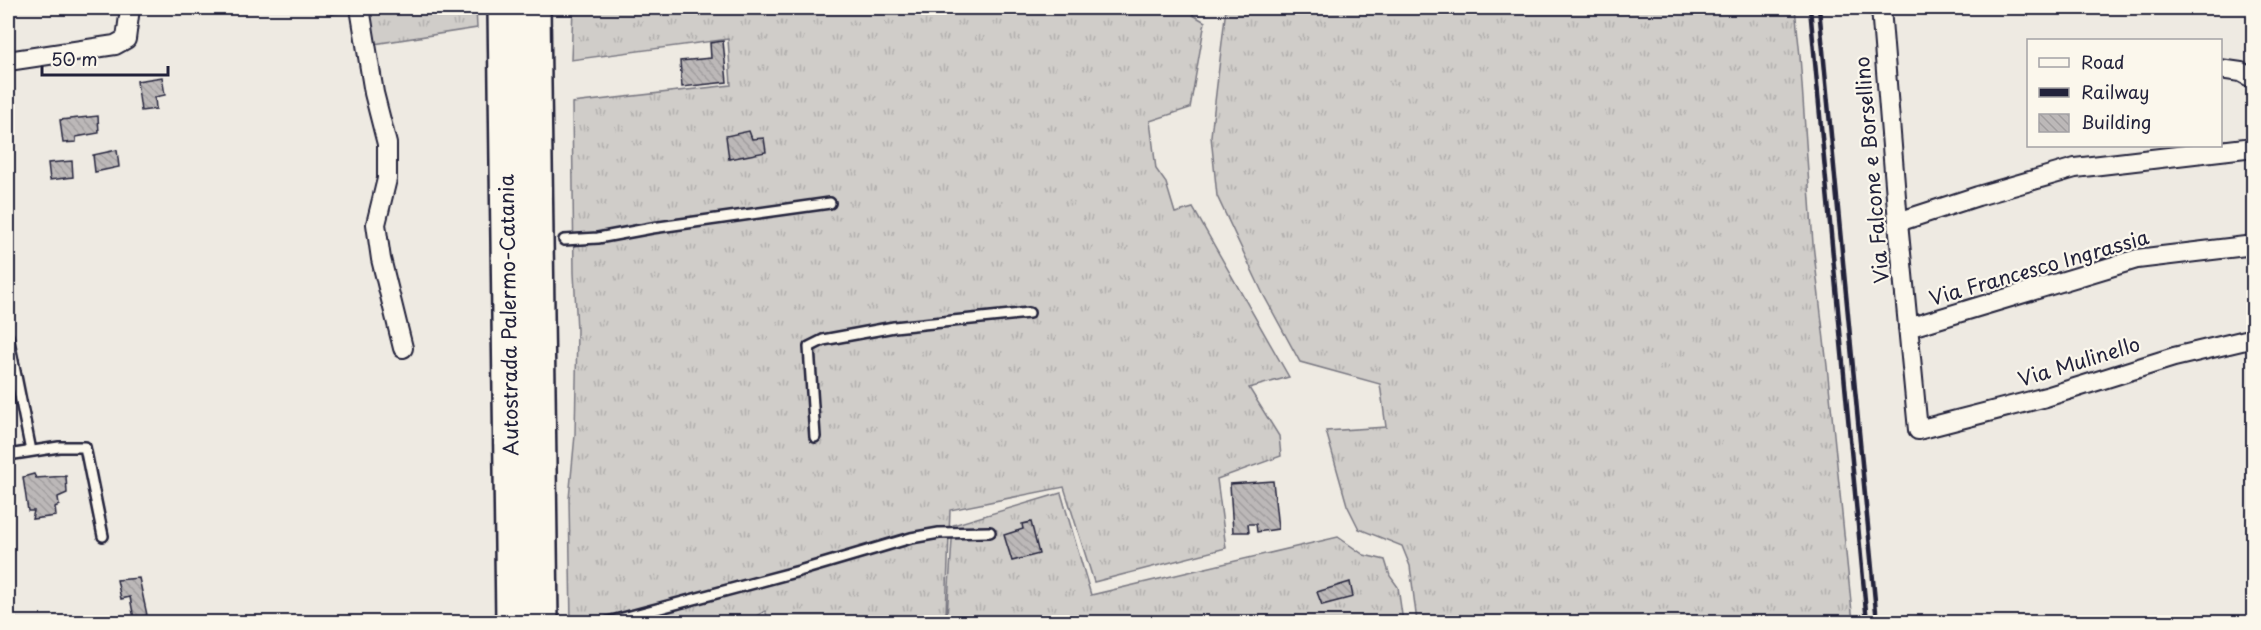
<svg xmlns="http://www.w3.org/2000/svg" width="2261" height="630" viewBox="0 0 2261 630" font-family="'Playpen Sans',sans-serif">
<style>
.grass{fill:url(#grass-tufts);stroke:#797882;stroke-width:1.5}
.building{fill:url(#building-back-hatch);stroke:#22223b;stroke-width:1.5}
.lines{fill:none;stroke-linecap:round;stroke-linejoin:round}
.service-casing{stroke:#22223b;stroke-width:14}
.minor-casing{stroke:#22223b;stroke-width:22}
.motorway-casing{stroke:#22223b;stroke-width:38}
.service{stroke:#fbf7ec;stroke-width:9}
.minor{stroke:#fbf7ec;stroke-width:18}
.motorway{stroke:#fbf7ec;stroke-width:33}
.rail{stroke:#22223b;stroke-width:4.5}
.labels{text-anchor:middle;stroke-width:4.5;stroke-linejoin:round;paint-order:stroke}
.street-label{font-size:20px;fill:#22223b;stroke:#fbf7ec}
</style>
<defs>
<pattern id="grass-tufts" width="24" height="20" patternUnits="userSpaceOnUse" patternTransform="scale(1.5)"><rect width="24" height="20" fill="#d0cdc9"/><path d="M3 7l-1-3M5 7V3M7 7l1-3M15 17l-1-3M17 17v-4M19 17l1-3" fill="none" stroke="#b2b0ae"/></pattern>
<pattern id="building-back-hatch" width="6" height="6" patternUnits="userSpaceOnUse" patternTransform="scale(1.5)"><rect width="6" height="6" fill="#bcb8b8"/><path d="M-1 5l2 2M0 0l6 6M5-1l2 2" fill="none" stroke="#a19e9f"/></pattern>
</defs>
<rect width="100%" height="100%" fill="#eeeae2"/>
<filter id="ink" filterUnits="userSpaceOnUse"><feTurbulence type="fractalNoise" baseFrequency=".0167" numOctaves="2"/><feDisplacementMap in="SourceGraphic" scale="12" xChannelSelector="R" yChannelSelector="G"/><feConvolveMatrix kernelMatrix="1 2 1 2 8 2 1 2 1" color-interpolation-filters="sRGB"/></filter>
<g filter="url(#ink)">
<!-- grass -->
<path class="grass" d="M373 8H476L477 28 367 45Z
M573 8H1193V15L1205 22 1190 108 1150 121 1156 169 1166 183 1175 213 1193 208 1289 377 1249 388 1279 436 1281 456 1217 479 1226 548 1094 582 1064 487 950 510 946 613 914 622H770L765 611 746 622H571L569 499 575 435 577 330 574 273 572 103 731 85 728 39 571 60Z
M1226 8H1795L1800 56 1813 244 1827 366 1853 622H1417L1410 566 1402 546 1359 529 1347 505 1326 431 1386 427 1380 384 1300 362 1263 294 1217 196 1211 136Z
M1061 493 1091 595 1338 537 1364 555 1385 560 1390 576 1398 587 1403 622H930L947 617 953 525Z"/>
<!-- building -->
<path class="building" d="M330 8H351V11L331 14Z
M723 41 727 82 682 87 680 61 711 58 710 43Z
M162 77 165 95 155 97 156 109 141 111 137 81Z
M98 116 99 133 76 137V142L63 143 60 120Z
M749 131 752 139 764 138 766 152 729 159 726 136Z
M117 150 119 167 95 172 93 155Z
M72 161 73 177 50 180 48 163Z
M34 474 36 478 66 476 67 493 58 497 59 505 55 507 56 516 32 519 34 511H28L23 477Z
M1273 481 1278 529 1257 532 1256 524H1248L1249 532H1233L1230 484Z
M1031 522 1039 554 1012 561 1004 535 1023 529 1022 524Z
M139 578 147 615 134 619 130 597 121 599 117 580Z
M1350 582 1353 597 1322 605 1317 592Z"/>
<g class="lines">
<defs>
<path id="service" d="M564 240 598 238 652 228 830 203
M8 336 31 451
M815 437 809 347 823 340 894 327 1029 313
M8 455 59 447H85L103 536
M608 622 799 571 911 538 939 533 990 532"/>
<path id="minor" d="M360 8 374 93 387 144V179L376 224 381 259 403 348
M1881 8 1898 222 1918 430 2046 397 2174 357 2254 338
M8 61 115 45 126 39 130 8
M2220 69 2241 72 2254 79
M1898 222 1978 196 2075 168 2254 147
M1908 328 2137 259 2254 245"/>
<path id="motorway" d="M505 8 513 622
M533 8 541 622"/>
</defs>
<!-- service casing -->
<use href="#service" class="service-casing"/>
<!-- minor casing -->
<use href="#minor" class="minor-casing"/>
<!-- motorway casing -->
<use href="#motorway" class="motorway-casing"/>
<!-- service -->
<use href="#service" class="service"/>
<!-- minor -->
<use href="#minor" class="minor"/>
<!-- motorway -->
<use href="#motorway" class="motorway"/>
<!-- rail -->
<path class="rail" d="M1810 8 1867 622
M1819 8 1877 622"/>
</g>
</g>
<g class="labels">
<!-- street labels -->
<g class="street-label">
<text transform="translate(1872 170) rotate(-95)" y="7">Via Falcone e Borsellino</text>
<text transform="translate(2039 268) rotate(-16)" y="7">Via Francesco Ingrassia</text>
<text transform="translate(509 315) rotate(-91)" y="7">Autostrada Palermo-Catania</text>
<text transform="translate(2079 362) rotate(-17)" y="7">Via Mulinello</text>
</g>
</g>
<!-- margin -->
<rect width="2261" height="630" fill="none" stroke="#fbf7ec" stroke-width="30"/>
<rect x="15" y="15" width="2231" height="600" fill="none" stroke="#22223b" stroke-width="2" filter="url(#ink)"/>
<!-- legend -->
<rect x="2027" y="39" width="195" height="108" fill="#fbf7ec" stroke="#a4a2a5" stroke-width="1.5"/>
<rect x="2039" y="58" width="30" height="9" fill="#fbf7ec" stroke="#a4a2a5" stroke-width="1.5"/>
<text x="2081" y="69" font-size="18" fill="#22223b">Road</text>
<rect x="2039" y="88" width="30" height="9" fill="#22223b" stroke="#a4a2a5" stroke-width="1.5"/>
<text x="2081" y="99" font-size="18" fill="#22223b">Railway</text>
<rect x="2039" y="114" width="30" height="18" fill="url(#building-back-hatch)" stroke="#a4a2a5" stroke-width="1.5"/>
<text x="2081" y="129" font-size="18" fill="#22223b">Building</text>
<!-- scale -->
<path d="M42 66v9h126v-9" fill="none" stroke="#22223b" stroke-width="3"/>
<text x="51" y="66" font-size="18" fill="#22223b" stroke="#fbf7ec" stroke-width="4.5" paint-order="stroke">50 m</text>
</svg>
